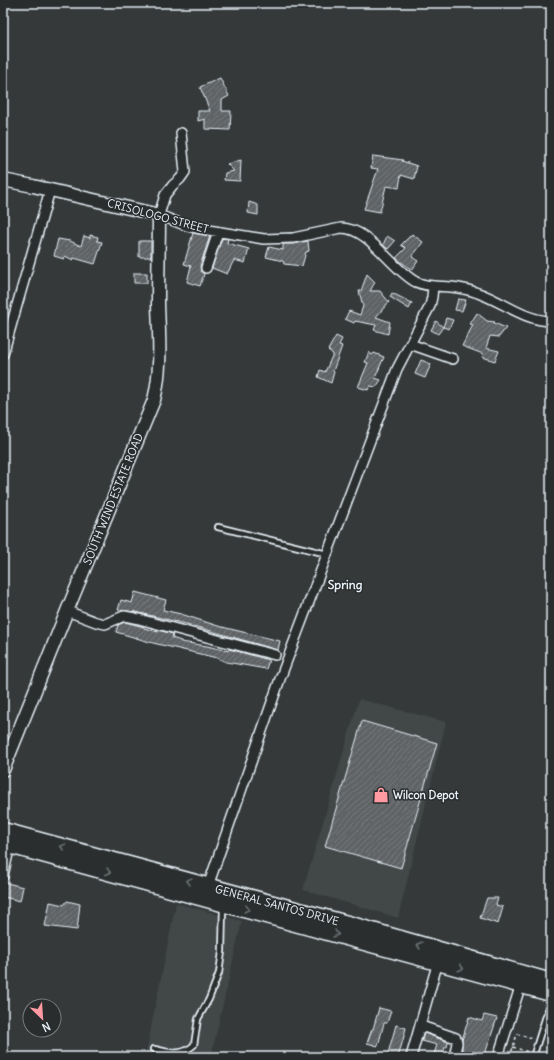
<svg xmlns="http://www.w3.org/2000/svg" width="554" height="1060" viewBox="0 0 554 1060" font-family="Delius,sans-serif">
<style>
.built{fill:#424647}
.building{fill:url(#building-hatch);stroke:#e8f1f8}
.lines{fill:none;stroke-linecap:round;stroke-linejoin:round}
.lane-casing{stroke:#e8f1f8;stroke-width:8}
.street-casing{stroke:#e8f1f8;stroke-width:12}
.secondary-casing{stroke:#e8f1f8;stroke-width:15}
.highway-casing{stroke:#e8f1f8;stroke-width:19}
.path{stroke:#e8f1f8;stroke-width:1.5;stroke-dasharray:3 3;stroke-linecap:butt}
.lane{stroke:#2a2d2e;stroke-width:4.5}
.street{stroke:#2a2d2e;stroke-width:9}
.secondary{stroke:#2a2d2e;stroke-width:12}
.highway{stroke:#2a2d2e;stroke-width:16}
.oneway{stroke:#6c7275}
.labels{text-anchor:middle;stroke-width:3;stroke-linejoin:round;paint-order:stroke}
.street-label{font-size:11px;fill:#e8f1f8;stroke:#2a2d2e}
.poi-label{font-size:11px;font-weight:bold;fill:#e8f1f8;stroke:#2a2d2e;text-anchor:start}
.neighbourhood-label{font-size:12px;font-weight:bold;fill:#e8f1f8;stroke:#2a2d2e}
</style>
<defs>
<pattern id="building-hatch" width="6" height="6" patternUnits="userSpaceOnUse"><rect width="6" height="6" fill="#5f6365"/><path d="M-1 1l2-2M0 6l6-6M5 7l2-2" fill="none" stroke="#767a7c"/></pattern>
</defs>
<rect width="100%" height="100%" fill="#35393a"/>
<filter id="ink" filterUnits="userSpaceOnUse"><feTurbulence type="fractalNoise" baseFrequency=".025" numOctaves="2"/><feDisplacementMap in="SourceGraphic" scale="8" xChannelSelector="R" yChannelSelector="G"/><feConvolveMatrix kernelMatrix="1 2 1 2 8 2 1 2 1" color-interpolation-filters="sRGB"/></filter>
<g filter="url(#ink)">
<!-- built -->
<path class="built" d="M359 699 446 722 398 918 303 890Z
M176 903 242 921 211 1057H145Z"/>
<!-- building -->
<path class="building" d="M220 78 229 96 222 100V111H231L230 130 205 129V119L198 121V111H210L200 87Z
M373 156 403 160 402 161 417 166 414 179 401 175 399 188 386 186 380 212 364 209 378 169 371 168Z
M241 160 240 181 224 180 225 173 234 171 227 164Z
M249 202 258 205V215L248 213Z
M193 233 210 236 200 266 201 272 204 274 200 286 187 282 191 266 184 264Z
M412 234 423 242 412 257 418 261 412 270 396 258 406 248 401 245Z
M90 235 98 237 97 241 102 242 95 264 74 258 73 260 65 256 64 259 54 256 58 239 70 241 81 246 84 236 90 238Z
M387 236 395 241 388 249 383 245Z
M222 238 228 239 227 243 249 249 245 263 234 260 227 274 212 268Z
M139 241H151V257H139Z
M308 241 309 251 306 252 302 266 284 264 283 261 266 257 269 247 283 250V244H294Z
M134 273H147V283H134Z
M367 274 375 282 370 291H380L389 302 376 317 390 322 388 334 374 330 376 325 355 321 354 323 345 319 349 311 360 315 363 306 359 291H361Z
M392 293 412 303 409 309 390 297Z
M458 299 466 300 462 311 455 310Z
M477 313 487 321 495 322 494 323 506 328 499 337 490 336 486 348 499 351 495 361 482 357 483 354 462 346 473 325 470 324Z
M446 318 453 320 449 329 443 327Z
M436 321 443 327 438 334 431 330Z
M336 336 342 339 339 345 342 346 333 371 334 372 331 383 318 377 320 370 325 372 333 354 328 350Z
M369 352 372 355 374 353 384 357 375 378 381 380 376 387 370 386 368 390 358 387 368 363 365 362Z
M421 360 431 364 425 378 415 374Z
M135 592 166 600 163 610 181 614 218 626 280 641 278 650 190 625 136 612 118 610 121 600 132 603Z
M125 622 144 627V628L158 632V630L173 634 172 638 181 641V642L207 646 228 651 229 649 269 660 266 669 226 662 217 658 153 643 116 632 118 625Z
M362 721 437 743 401 868 325 846Z
M3 882 23 887 20 901 3 897Z
M487 898H498L496 905 503 907 498 924 480 918Z
M67 901 80 904 77 930 45 926 50 902 64 905Z
M379 1008 391 1011 387 1023H384L378 1046 367 1043 372 1029H373Z
M484 1015 497 1018 484 1057H474L475 1053 462 1051V1040L469 1017 482 1021Z
M396 1025 406 1028 403 1040 398 1057H387Z
M424 1033 448 1042 447 1047H445L442 1057H433L437 1045 422 1041Z"/>
<g class="lines">
<defs>
<path id="lane" d="M218 527 327 554
M154 1049C170 1052 180 1057 194 1045L198 1019 209 999 219 973 222 952 223 907
M533 1057 551 1000"/>
<path id="street" d="M181 133 185 172 180 179 173 185 165 195 159 215 187 226 202 229 264 239 293 238 341 228C370 228 391 269 416 282 427 287 439 286 451 287 460 288 470 290 478 293 504 302 523 320 551 321
M206 268 218 232
M410 344 453 359
M3 354 50 190
M67 611 96 622 105 624 124 616 135 618 275 655
M3 876 10 845
M208 886 280 679 397 369 430 306 432 297 433 286
M421 1026 456 1038 457 1043 454 1057
M411 1057 439 958
M498 1057 522 981"/>
<path id="secondary" d="M3 180 33 186 159 215C159 245 158 275 158 304 159 337 162 368 154 400L67 611 3 770"/>
<path id="highway" d="M3 831 351 925 551 982
M6 844 551 993"/>
</defs>
<!-- lane casing -->
<use href="#lane" class="lane-casing"/>
<!-- street casing -->
<use href="#street" class="street-casing"/>
<!-- secondary casing -->
<use href="#secondary" class="secondary-casing"/>
<!-- highway casing -->
<use href="#highway" class="highway-casing"/>
<!-- path -->
<path class="path" d="M513 1047 528 1052
M510 1057 517 1034 533 1038"/>
<!-- lane -->
<use href="#lane" class="lane"/>
<!-- street -->
<use href="#street" class="street"/>
<!-- secondary -->
<use href="#secondary" class="secondary"/>
<!-- highway -->
<use href="#highway" class="highway"/>
</g>
<!-- one-way arrows -->
<defs><path id="oneway-chevron" d="M-2-3.5L2.5 0L-2 3.5" fill="none" stroke-width="1.6" stroke-linecap="round" stroke-linejoin="round"/></defs>
<g class="oneway">
<use href="#oneway-chevron" transform="translate(63 847) rotate(-165)"/>
<use href="#oneway-chevron" transform="translate(108 872) rotate(16)"/>
<use href="#oneway-chevron" transform="translate(189 881) rotate(-165)"/>
<use href="#oneway-chevron" transform="translate(247 909) rotate(14)"/>
<use href="#oneway-chevron" transform="translate(336 934) rotate(15)"/>
<use href="#oneway-chevron" transform="translate(419 945) rotate(-164)"/>
<use href="#oneway-chevron" transform="translate(461 968) rotate(16)"/>
</g>
</g>
<!-- icons -->
<defs>
<symbol id="shop-bare" viewBox="-9 -9 18 18"><path d="M-5-2.5h2.3a2.7 3.5 0 0 1 5.4 0H5L5.5 6h-11ZM-1.5-2.5h3a1.5 2.3 0 0 0-3 0Z" fill="#ff9aa2" stroke="#2a2d2e" stroke-width="2.5" paint-order="stroke"/></symbol>
</defs>
<g fill-rule="evenodd">
<use href="#shop-bare" x="370" y="784" width="22" height="22"/>
</g>
<g class="labels">
<!-- street labels -->
<g class="street-label">
<text transform="translate(158 216) rotate(15)" y="4">CRISOLOGO STREET</text>
<text transform="translate(113 499) rotate(-68)" y="4">SOUTH WIND ESTATE ROAD</text>
<text transform="translate(277 905) rotate(15)" y="4">GENERAL SANTOS DRIVE</text>
</g>
<!-- poi labels -->
<g class="poi-label">
<text x="393" y="799">Wilcon Depot</text>
</g>
<!-- neighbourhood labels -->
<g class="neighbourhood-label">
<text x="345" y="589">Spring</text>
</g>
</g>
<!-- margin -->
<rect width="554" height="1060" fill="none" stroke="#2a2d2e" stroke-width="16"/>
<rect x="8" y="8" width="538" height="1044" fill="none" stroke="#e8f1f8" stroke-width="1.5" filter="url(#ink)"/>
<!-- north arrow -->
<g transform="translate(42 1018) rotate(155)"><circle r="19" fill="#2a2d2e" stroke="#767b7f"/>
<path d="M0-3L7 15L0 10L-7 15Z" fill="#ff9aa2"/>
<text y="-6" font-size="11" font-weight="bold" text-anchor="middle" fill="#e8f1f8">N</text>
</g>
</svg>
